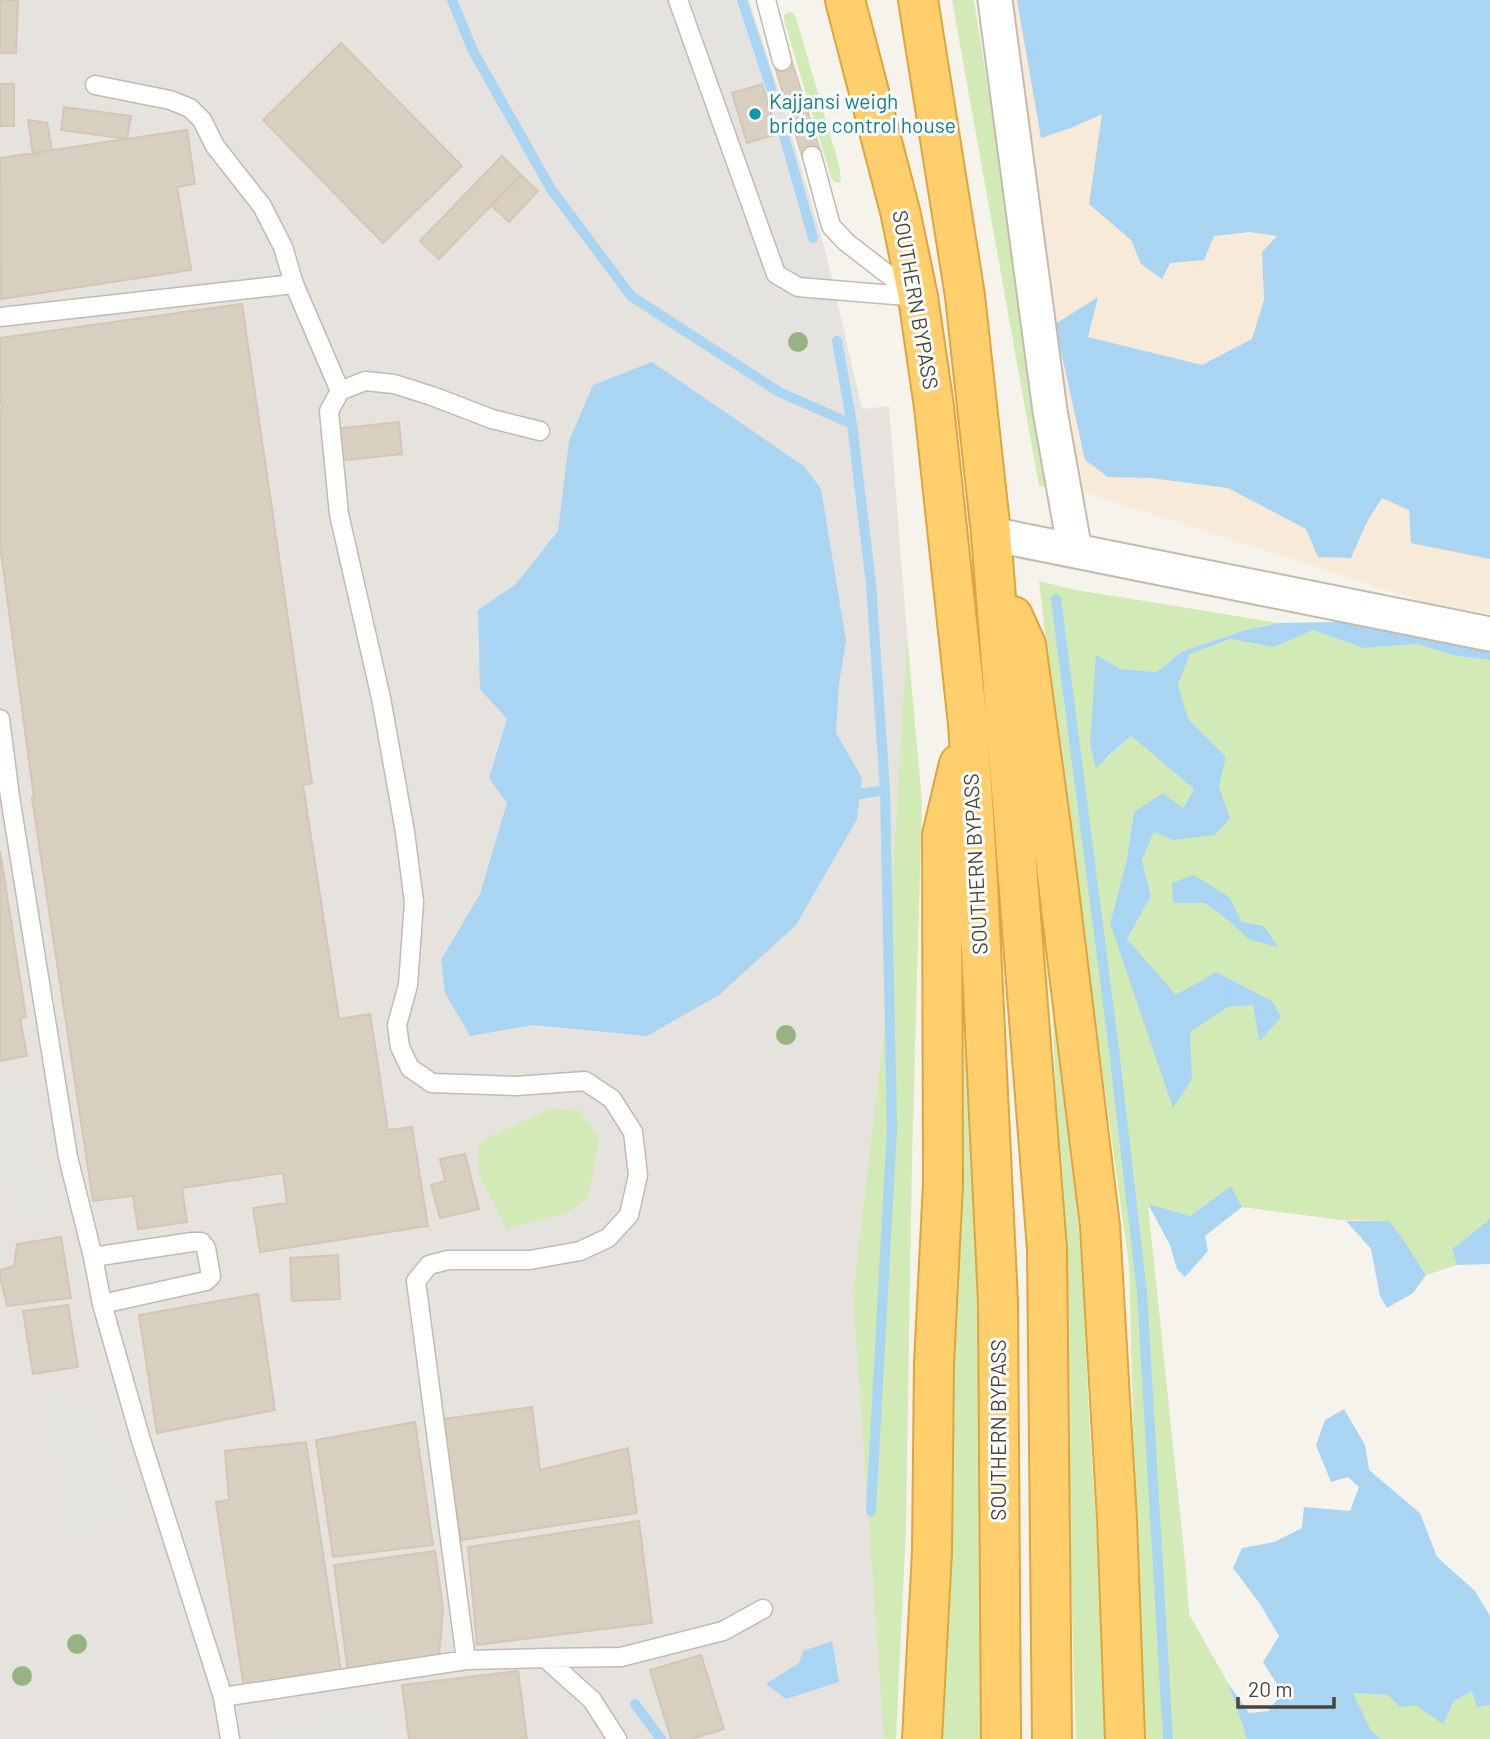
<svg xmlns="http://www.w3.org/2000/svg" width="1490" height="1739" viewBox="0 0 1490 1739" font-family="Barlow,sans-serif">
<style>
.commercial{fill:#f7ead8}
.industrial{fill:#e6e2dd}
.green{fill:#d2eab5}
.parking{fill:#e5e3e0}
.water{fill:#a9d4f2}
.lines{fill:none;stroke-linecap:round;stroke-linejoin:round}
.stream{stroke:#a9d4f2;stroke-width:10}
.building{fill:#d8cfc1;stroke:#d3c7b4;stroke-width:2}
.service-casing{stroke:#c2bbae;stroke-width:21}
.minor-casing{stroke:#c2bbae;stroke-width:37}
.motorway-casing{stroke:#e0a43c;stroke-width:42}
.service{stroke:#fff;stroke-width:18}
.minor{stroke:#fff;stroke-width:33}
.motorway{stroke:#ffcf6e;stroke-width:38}
.tree{fill:#97b381}
.culture-dot{fill:#0f9aa8;stroke:#fff;stroke-width:2.5}
.labels{text-anchor:middle;stroke-width:6;stroke-linejoin:round;paint-order:stroke}
.culture-label{font-size:21px;fill:#0d838f;stroke:#fff;text-anchor:start}
.street-label{font-size:21px;fill:#4b4439;stroke:#fff}
</style>
<rect width="100%" height="100%" fill="#f6f3ec"/>
<!-- commercial -->
<path class="commercial" d="M1009 0H1490V614L1424 602 1063 485Z"/>
<!-- industrial -->
<path class="industrial" d="M0 0H469L476 30 862 409 889 406 907 635 883 1037 853 1294 894 1739H0Z"/>
<!-- green -->
<path class="green" d="M952 0H974L1051 488 1039 486Z
M788 12 793 13 796 18 839 165 841 180 839 183 834 182 831 177 784 20V15Z
M1039 581 1076 590 1279 623 1245 630 1181 652 1157 672 1120 669 1096 656V768L1131 736 1194 789 1182 809 1134 812 1126 863 1110 923 1192 1079 1189 1032 1228 1007 1253 1005 1259 1041 1272 1001 1216 972 1176 996 1127 939 1151 896 1142 860 1154 832 1230 818 1219 787 1226 757 1188 718 1178 685 1190 654 1232 639 1274 647 1313 630 1363 648 1417 644 1456 656 1490 660V1217L1488 1222 1452 1249 1457 1265 1426 1275 1402 1239 1389 1221 1342 1220 1242 1207 1231 1186 1190 1216 1148 1205 1186 1571 1189 1614 1228 1683 1243 1726 1246 1739H1141L1129 1264 1063 790Z
M907 635 922 801 912 1160 906 1528 896 1739H884L853 1294 883 1037Z
M964 912 985 1318 981 1739H935L953 1391Z
M1052 985 1081 1250 1090 1434 1110 1739H1076Z
M551 1108 580 1111 599 1139 588 1198 566 1213 507 1229 479 1175V1142Z
M1472 1691 1477 1707 1490 1705V1739H1381L1370 1729 1352 1693 1388 1695 1400 1706 1454 1701Z"/>
<!-- parking -->
<path class="parking" d="M469 0H749L781 97 827 257 862 409 814 398 766 378 651 291 549 160 476 30Z
M29 1076 56 1216 9 1224 0 1177V1079Z
M101 1394 137 1527 68 1545 36 1396Z
M390 1694 396 1739H266L264 1725Z"/>
<!-- water -->
<path class="water" d="M1017 0H1490V559L1411 543 1409 510 1382 498 1368 520 1351 558 1318 557 1306 529 1228 488 1151 478 1108 477 1085 460 1055 324 1098 297 1088 337 1202 365 1252 339 1264 300 1262 252 1277 236 1249 232 1214 236 1204 260 1170 263 1162 279 1141 264 1131 240 1089 204 1102 114 1071 128 1041 138Z
M652 362 805 467 821 489 846 641 839 684 836 733 862 778 857 819 796 925 719 995 647 1036 533 1025 470 1036 445 993 441 960 480 894 507 803 489 778 507 719 480 689 478 610 516 584 558 531 569 441 593 385Z
M1338 622 1416 637 1490 648V660L1456 656 1417 644 1363 648 1313 630 1274 647 1231 639 1190 654 1178 685 1188 718 1226 757 1219 787 1230 818 1215 835 1173 840 1154 832 1142 860 1151 896 1127 939 1176 995 1216 972 1272 1001 1281 1017 1259 1042 1253 1005 1228 1007 1190 1032 1192 1079 1173 1108 1110 923 1126 863 1134 812 1163 793 1183 808 1194 789 1131 736 1108 756 1096 769 1090 743 1096 655 1120 669 1157 672 1181 652 1245 630 1279 623Z
M1194 875 1229 897 1242 922 1264 926 1278 947 1250 940 1227 919 1205 903H1173L1172 883Z
M1231 1186 1242 1207 1205 1236 1208 1251 1185 1277 1177 1269 1170 1245 1148 1204 1190 1216Z
M1490 1217V1264L1457 1265 1452 1249 1487 1222Z
M1346 1221H1389L1402 1238 1426 1275 1413 1293 1387 1308 1380 1296 1371 1249Z
M1344 1409 1365 1445 1369 1470 1420 1513 1437 1557 1475 1591 1490 1616V1705L1477 1707 1472 1691 1454 1701 1443 1724 1416 1705 1400 1707 1388 1695 1353 1693 1370 1729 1381 1739H1246L1243 1726 1228 1683 1249 1713 1269 1711 1282 1692 1263 1662 1279 1636 1260 1604 1233 1568 1242 1548 1274 1542 1302 1528 1304 1507 1350 1511 1359 1487 1348 1477 1331 1482 1316 1445 1325 1420Z
M832 1641 839 1682 786 1699 766 1684 799 1663 803 1651Z"/>
<g class="lines">
<!-- stream -->
<path class="stream" d="M452 0 473 51 551 189 631 296 779 392 852 424
M742 0 771 88
M783 132 813 238
M837 341 852 424 871 584 885 790
M1056 599 1114 1050 1142 1293 1168 1739
M860 794 885 790 892 1128 871 1511
M635 1704 661 1739"/>
</g>
<!-- building -->
<path class="building" d="M0 0H18L16 53H0Z
M341 43 462 166 383 243 263 120Z
M791 59 821 153 803 159 774 64Z
M0 84H14V126H0Z
M762 84 777 134 747 143 732 93Z
M64 107 131 116 127 139 61 130Z
M28 120 47 123 52 150 33 154Z
M187 130 195 184 177 187 191 270 1 299 0 158Z
M502 156 521 175 439 259 420 241Z
M521 175 538 191 509 222 492 206Z
M242 304 312 783 303 785 339 1019 370 1014 388 1130 412 1127 428 1226 260 1252 253 1208 287 1203 283 1173 182 1188 187 1222 138 1229 133 1196 93 1201 32 798H34L0 545V410H2L0 393V338Z
M399 422 402 454 337 461 333 429Z
M0 851 26 1017 20 1018 27 1056 0 1061Z
M465 1154 479 1209 440 1218 431 1185 445 1181 440 1159Z
M61 1237 71 1298 7 1306 0 1277V1270L14 1266 17 1244Z
M338 1255 340 1299 292 1301 290 1258Z
M258 1294 275 1410 157 1433 139 1315Z
M68 1305 78 1367 33 1374 23 1311Z
M532 1407 540 1470 628 1448 637 1513 461 1540 442 1419Z
M415 1422 433 1545 333 1557 316 1440Z
M306 1442 341 1671 244 1688 216 1502 229 1500 225 1451Z
M639 1521 652 1623 477 1645 468 1547Z
M435 1551 443 1609 439 1656 348 1672 334 1565Z
M701 1655 724 1729 691 1739H671L650 1670Z
M518 1671 527 1739H409L402 1685Z"/>
<g class="lines">
<defs>
<path id="service" d="M678 0 776 274 798 287 918 297
M766 0 782 61
M95 85 170 100 190 108 202 120 215 146 262 206 283 247 294 284 340 391
M812 156 831 226 846 242 912 293
M0 317 294 284
M0 719 10 797 68 1157 93 1257 102 1304 140 1437 223 1697 230 1739
M93 1257 192 1242H201L206 1248 211 1276 206 1281 102 1304
M545 1658 621 1657 723 1631 763 1609
M466 1660 416 1281 429 1265 448 1260H530L580 1251 608 1238 629 1215 638 1175 633 1132 612 1099 585 1081 516 1086 432 1083 410 1068 400 1047 397 1025 408 985 414 902 405 832 381 698 339 514 329 411 340 391 365 381 394 384 432 396 492 419 540 431
M223 1697 466 1660 545 1658 592 1700 617 1739"/>
<path id="minor" d="M995 0 1050 411 1075 551
M991 534 1490 634"/>
<path id="motorway" d="M845 0 900 211 918 297 934 407 968 724 977 864 998 1302 1001 1739
M918 0 965 296 991 534 1047 1249 1052 1739
M1013 616 1026 645 1051 826 1100 1226 1117 1520 1125 1739
M922 1739 932 1552 934 1364 943 1184 942 835 959 764"/>
</defs>
<!-- service casing -->
<use href="#service" class="service-casing"/>
<!-- minor casing -->
<use href="#minor" class="minor-casing"/>
<!-- motorway casing -->
<use href="#motorway" class="motorway-casing"/>
<!-- service -->
<use href="#service" class="service"/>
<!-- minor -->
<use href="#minor" class="minor"/>
<!-- motorway -->
<use href="#motorway" class="motorway"/>
</g>
<!-- trees -->
<g class="tree">
<circle cx="798" cy="342" r="10"/>
<circle cx="786" cy="1035" r="10"/>
<circle cx="77" cy="1644" r="10"/>
<circle cx="22" cy="1676" r="10"/>
</g>
<!-- markers -->
<circle class="culture-dot" cx="755" cy="114" r="7"/>
<g class="labels">
<!-- culture labels -->
<g class="culture-label">
<text x="769" y="109">Kajjansi weigh<tspan x="769" dy="24">bridge control house</tspan></text>
</g>
<!-- street labels -->
<g class="street-label">
<text transform="translate(915 300) rotate(80)" y="7">SOUTHERN BYPASS</text>
<text transform="translate(976 864) rotate(-93)" y="7">SOUTHERN BYPASS</text>
<text transform="translate(999 1430) rotate(-90)" y="7">SOUTHERN BYPASS</text>
</g>
</g>
<!-- scale -->
<path d="M1238 1697v10h96v-10" fill="none" stroke="#4b4439" stroke-width="3.5"/>
<text x="1248" y="1697" font-size="21" fill="#4b4439" stroke="#ffffff" stroke-width="5" paint-order="stroke">20 m</text>
</svg>
